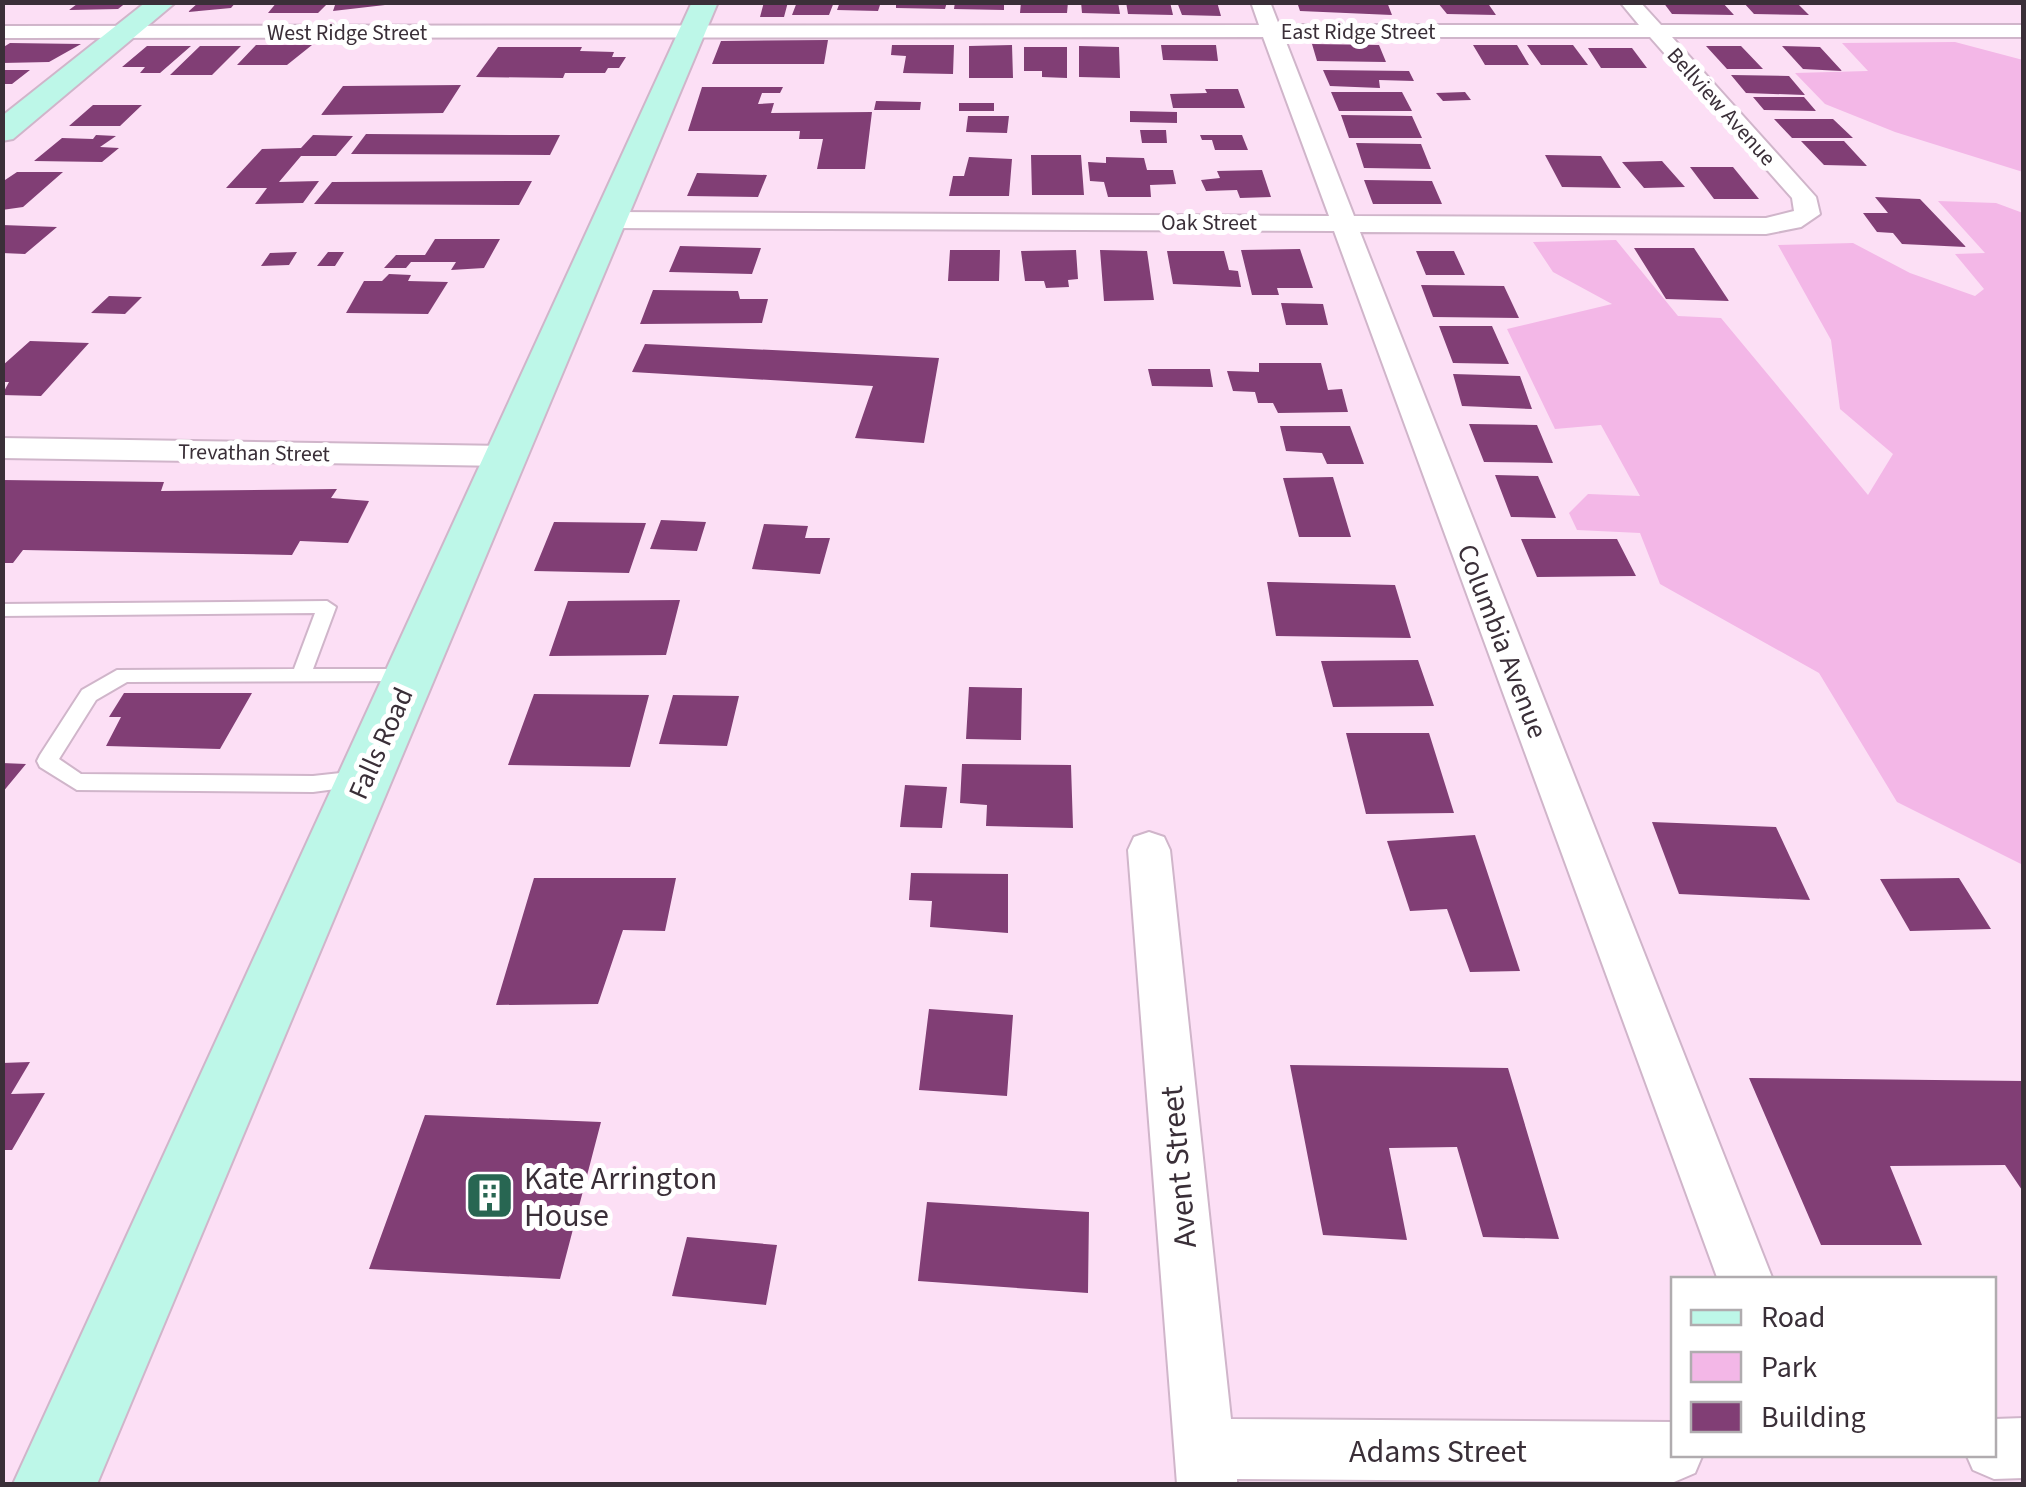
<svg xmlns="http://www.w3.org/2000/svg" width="2026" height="1487" viewBox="0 0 2026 1487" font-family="'Source Sans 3',sans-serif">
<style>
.green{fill:#f3b7e7}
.building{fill:#813e75}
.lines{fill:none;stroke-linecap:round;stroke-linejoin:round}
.lane-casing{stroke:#d0b5ca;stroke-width:4}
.street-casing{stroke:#d0b5ca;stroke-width:4}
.secondary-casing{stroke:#d0b5ca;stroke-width:4}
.lane{fill:#fff;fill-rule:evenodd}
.street{fill:#fff;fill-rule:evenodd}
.secondary{fill:#bdf7e8;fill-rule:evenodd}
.labels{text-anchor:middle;stroke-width:10;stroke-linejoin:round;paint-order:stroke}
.far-street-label{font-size:22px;fill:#3a2f38;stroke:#fff}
.street-label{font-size:28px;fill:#3a2f38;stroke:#fff}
.near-street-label{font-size:32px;fill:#3a2f38;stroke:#fff}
.near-poi-label{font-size:32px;fill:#3a2f38;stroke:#fff;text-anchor:start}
</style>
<rect width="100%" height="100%" fill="#fcdff5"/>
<!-- green -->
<path class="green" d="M1955 42 2023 60V172L1895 132 1825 104 1795 73 1868 71 1842 43Z
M1938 201 1996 203 2023 213V865L1897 802 1819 673 1660 584 1640 533 1577 530 1569 513 1588 494 1640 496 1601 425 1555 429 1507 329 1612 304 1553 272 1533 242 1616 240 1678 316 1721 318 1868 495 1893 454 1840 409 1831 340 1778 245 1853 243 1910 273 1975 296 1984 289 1955 254 1985 253Z"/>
<!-- building -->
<path class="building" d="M127 2 118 9 69 10 77 4Z
M199 2H236L231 8 188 12Z
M277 2H329L318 13H268Z
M336 2H385V5L333 11Z
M764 2H788L784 17H760Z
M797 2H834L829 15H792Z
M840 2H881L878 11 837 10Z
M896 2H947L945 9 896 8Z
M955 2H1004V10L954 9Z
M1021 2H1068L1067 13H1020Z
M1081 2H1118L1120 14 1082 13Z
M1126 2H1170L1173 15 1128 14Z
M1177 2H1217L1221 16 1182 15Z
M1297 2H1387L1392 15 1300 11Z
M1487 2 1496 15 1447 14 1438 3Z
M1663 2H1722L1734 15 1672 14Z
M1743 2 1797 3 1809 15 1754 14Z
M828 40 824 64H712L721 41Z
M10 43 81 44 49 62 2 63V48Z
M1312 44 1379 45 1386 62 1317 61Z
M256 45H312L287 65H237Z
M892 45H954L953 74 903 73 906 56 891 55Z
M1012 45 1013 78H969V46Z
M1161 45H1216L1218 61 1163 60Z
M1473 45H1517L1529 65H1485Z
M1527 45H1573L1588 65H1541Z
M147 46H191L160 73H140L145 67H122Z
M200 46H241L212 75H170Z
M1079 46 1119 47 1120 78 1079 77Z
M1706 46H1741L1763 69H1727Z
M1782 46 1820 47 1842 71 1803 69Z
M498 47H582L580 51 614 52 612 57H626L619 68H608L605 73H565L563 78 476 77Z
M1024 47H1067V78L1042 77V71H1024Z
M1588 48H1632L1647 68H1601Z
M2 70H30L12 84H2Z
M1323 70 1409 71 1414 81 1379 80 1380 88 1330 86Z
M1731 75 1789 76 1805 95 1746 93Z
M461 85 443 113 321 115 343 86Z
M702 87H783L780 93H762L758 104 774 103 771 113 872 112 865 169H817L823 139H799L800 131H688Z
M1205 89H1238L1245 108H1173L1170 94 1207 93Z
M1331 92H1402L1412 111H1339Z
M1465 92 1471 100 1443 101 1436 93Z
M1753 97H1804L1816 111 1764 110Z
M876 101 921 102 920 110H874Z
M959 103H994V111H959Z
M93 105H142L120 126H69Z
M1130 111 1177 112V123L1130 122Z
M1341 115 1412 116 1422 138H1349Z
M968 116H1009L1007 133 966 132Z
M1774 119H1833L1853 138H1792Z
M1140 130H1166L1167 143H1142Z
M366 134 515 135H560L550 155 351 154Z
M96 135 116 136 100 147 119 148 102 162 34 161 62 138 93 139Z
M313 135 353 136 336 156H301L279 182 319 181 303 203 255 204 267 188H226L262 149 301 148Z
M1200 135H1242L1248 150H1215L1212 140H1202Z
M1801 141H1844L1867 166 1824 165Z
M1356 143 1421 144 1431 169 1364 168Z
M1031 155H1081L1084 195H1032Z
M1545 155 1601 156 1621 188 1562 187Z
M969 157 1012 159 1009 196H949L953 176H964Z
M1106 157 1144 158 1147 170H1173L1176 184 1150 185 1151 197H1108L1104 182 1090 181 1088 162 1106 163Z
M1662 161 1685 187 1644 188 1622 162Z
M1690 167H1733L1759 199H1714Z
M1262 170 1271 197 1240 198 1237 190 1206 191 1201 180 1220 178 1217 171Z
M17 172H63L23 207 2 210V182Z
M697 173 767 175 758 197 687 196Z
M1364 180 1432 181 1442 204H1373Z
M532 181 519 205 314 204 332 182Z
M1875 197 1920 199 1966 247 1902 244 1893 233 1877 232 1863 213H1888Z
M2 225 57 227 25 254 2 253Z
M435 239H500L484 268 451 270 456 262H411L406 268H384L396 255H425Z
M680 246 761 248 752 274 669 272Z
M1634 248H1694L1729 301 1666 299Z
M1300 249 1313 288H1277L1279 295H1252L1241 250Z
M950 250H1000L999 281H948Z
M1076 250 1078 279 1068 280 1069 287 1046 288 1044 281H1025L1021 251Z
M1100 250 1147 251 1154 300 1104 301Z
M1167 251H1224L1229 270 1238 271 1241 287 1173 284Z
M1416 251H1454L1465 275H1426Z
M297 252 289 265 261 266 270 253Z
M328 252H344L335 266H317Z
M389 274 411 275 408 281 448 282 428 314 346 313 364 281H382Z
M1421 285 1504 286 1519 318 1433 317Z
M653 290 738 291 740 299H768L762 323 640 324Z
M109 296 142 297 125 314 91 313Z
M1281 303 1323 304 1328 325H1286Z
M1439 326H1492L1509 364 1453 363Z
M30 341 89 343 41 396 2 395 9 382H2V366Z
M645 344 939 358 924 443 855 438 873 386 632 372Z
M1259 363H1321L1328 390 1342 389 1348 412 1278 413 1273 403H1258L1255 392 1233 391 1227 371 1259 372Z
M1148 369H1210L1213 387 1152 386Z
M1453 374 1520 376 1532 409 1462 406Z
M1469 424 1537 425 1553 463 1484 462Z
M1280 426H1350L1364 464H1327L1322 453 1286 451Z
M1495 475 1538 476 1556 518 1511 517Z
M1333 477 1351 537H1299L1283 478Z
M2 480 164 482 161 491 337 489 331 498 369 501 348 543 300 541 292 555 23 550 13 563H2Z
M661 520 706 522 697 551 650 549Z
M554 522 646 523 629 573 534 571Z
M764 524 808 526 805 538H830L820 574 752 569Z
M1521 539H1617L1636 576 1537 577Z
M1267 582 1395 585 1411 638 1276 636Z
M680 600 666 655 549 656 568 601Z
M1418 660 1434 706 1333 707 1321 661Z
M969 687 1022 688 1021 740 966 739Z
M124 693H252L220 749 106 746 121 717H109Z
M534 694 649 695 630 767 508 765Z
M673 695 739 696 727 746 659 744Z
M1346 733H1429L1454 813 1366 814Z
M2 763 26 764 2 793Z
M962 764 1071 765 1073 828 986 826 987 805 960 803Z
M905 785 947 787 942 828 900 827Z
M1652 822 1776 827 1810 900 1679 894Z
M1475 835 1520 971 1470 972 1447 909 1410 911 1387 841Z
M911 873 1008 874V933L930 927 932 901 909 900Z
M534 878H676L665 931 623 930 598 1004 496 1005Z
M1959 878 1991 929 1910 931 1880 879Z
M929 1009 1013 1015 1007 1096 919 1090Z
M30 1062 11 1094 45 1093 12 1150H2V1063Z
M1290 1065 1508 1068 1559 1239 1483 1237 1457 1147 1389 1148 1407 1240 1323 1235Z
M1749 1078 2024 1081V1193L2005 1165 1890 1166 1922 1245H1821Z
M425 1115 601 1122 560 1279 369 1269Z
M927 1202 1089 1212 1088 1293 918 1281Z
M687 1237 777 1245 766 1305 672 1296Z"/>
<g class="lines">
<defs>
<path id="lane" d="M327 601 336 607 313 669H407L417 676 414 681 127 682 96 700 59 759 81 774 313 776 359 771 366 773 369 779 366 785 313 792 77 790 40 767 37 761 40 755 82 690 117 670 294 669 315 613 2 616V604Z"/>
<path id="street" d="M1251 2H1270L1279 25H1639L1620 2H1640L1661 25H2024V37H1672L1816 197 1820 214 1801 227 1766 234 1360 232 1773 1280H1718L1334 231 609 228 596 220 609 212 1329 216 1263 37 2 38V26L1259 25ZM1284 37H1650L1792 198 1794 211 1766 218 1354 216Z
M2 438 506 446 517 449 522 456 517 463 506 466 2 458Z
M1149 832 1164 837 1170 850 1231 1419 1674 1422V1454H1703L1695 1473 1674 1482 1237 1479V1484H1177L1128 850 1134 837Z
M2024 1418V1478L1994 1479 1973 1470 1966 1454H1994V1419Z"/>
<path id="secondary" d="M146 2H176L13 139 2 141V116Z
M692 2H718L97 1484H13Z"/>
</defs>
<!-- lane casing -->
<use href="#lane" class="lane-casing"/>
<!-- street casing -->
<use href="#street" class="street-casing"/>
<!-- secondary casing -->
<use href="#secondary" class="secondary-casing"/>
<!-- lane -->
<use href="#lane" class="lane"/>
<!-- street -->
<use href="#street" class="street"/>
<!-- secondary -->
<use href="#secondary" class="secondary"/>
</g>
<!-- icons -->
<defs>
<symbol id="building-square" viewBox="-11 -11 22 22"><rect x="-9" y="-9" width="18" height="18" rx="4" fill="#286652" stroke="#fff"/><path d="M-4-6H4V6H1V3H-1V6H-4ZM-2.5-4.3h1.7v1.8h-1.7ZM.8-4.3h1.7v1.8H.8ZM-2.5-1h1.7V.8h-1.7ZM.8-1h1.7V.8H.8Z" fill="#fff"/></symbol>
</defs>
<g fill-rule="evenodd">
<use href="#building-square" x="462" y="1168" width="55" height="55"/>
</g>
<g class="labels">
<!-- far-street labels -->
<g class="far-street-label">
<text x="1358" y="39">East Ridge Street</text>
<text x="347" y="40">West Ridge Street</text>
<text transform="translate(1722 106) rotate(48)" y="8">Bellview Avenue</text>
<text x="1209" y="230">Oak Street</text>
<text transform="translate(254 452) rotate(1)" y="8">Trevathan Street</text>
</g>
<!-- street labels -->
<g class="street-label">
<text transform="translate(1503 641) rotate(69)" y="10">Columbia Avenue</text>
<text transform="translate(380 743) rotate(-66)" y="10">Falls Road</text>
</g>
<!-- near-street labels -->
<g class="near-street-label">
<text transform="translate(1178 1167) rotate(-95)" y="11">Avent Street</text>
<text x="1438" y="1462">Adams Street</text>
</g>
<!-- near-poi labels -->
<g class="near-poi-label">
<text x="524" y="1189">Kate Arrington<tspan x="524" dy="37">House</tspan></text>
</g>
</g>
<!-- border -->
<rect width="2026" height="1487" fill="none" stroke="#3a2f38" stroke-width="10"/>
<!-- legend -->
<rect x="1671" y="1277" width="325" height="180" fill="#ffffff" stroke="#b0acaf" stroke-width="2.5"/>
<rect x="1691" y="1310" width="50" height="15" fill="#bdf7e8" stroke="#b0acaf" stroke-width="2.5"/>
<text x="1761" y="1327" font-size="30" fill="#3a2f38">Road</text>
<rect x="1691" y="1352" width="50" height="30" fill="#f3b7e7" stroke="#b0acaf" stroke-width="2.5"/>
<text x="1761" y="1377" font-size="30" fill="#3a2f38">Park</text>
<rect x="1691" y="1402" width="50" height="30" fill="#813e75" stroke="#b0acaf" stroke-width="2.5"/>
<text x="1761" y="1427" font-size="30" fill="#3a2f38">Building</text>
</svg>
